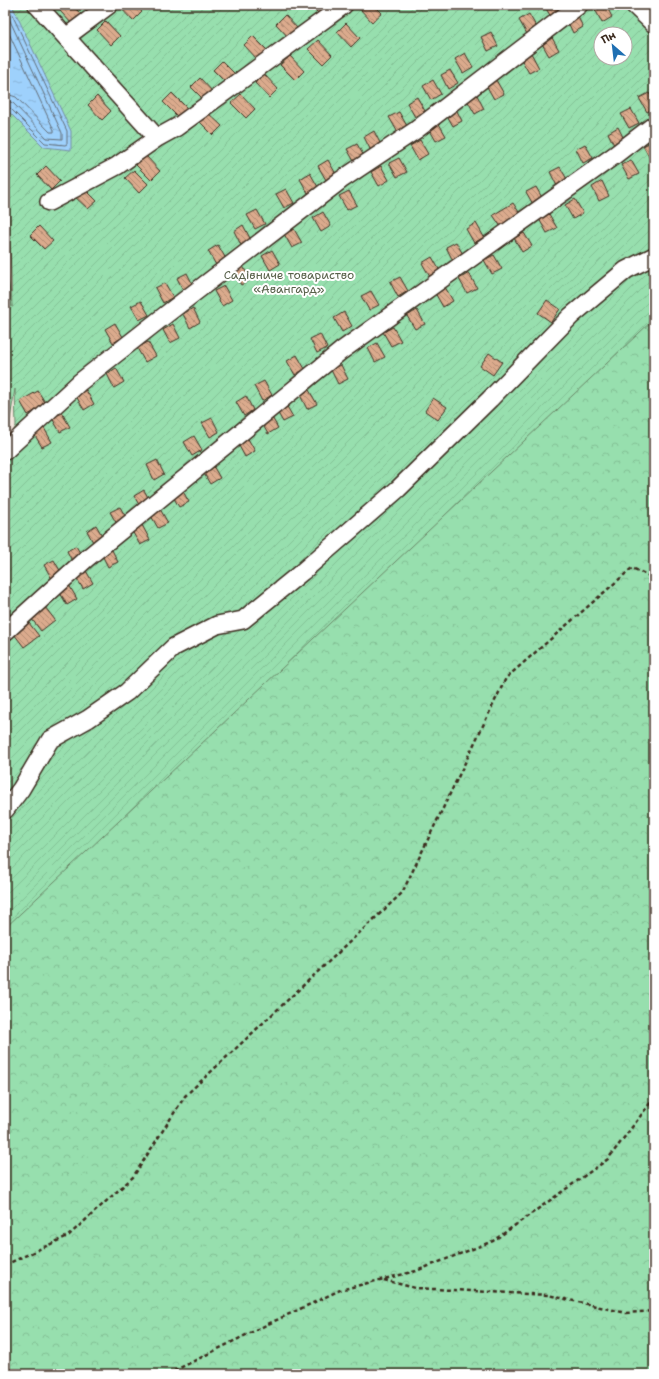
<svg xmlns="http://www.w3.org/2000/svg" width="659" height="1379" viewBox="0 0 659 1379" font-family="'Shantell Sans',sans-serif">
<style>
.forest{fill:url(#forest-crowns);stroke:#698466}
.garden{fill:url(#garden-furrows);stroke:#698466;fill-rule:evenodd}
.water{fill:url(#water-ripples);stroke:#768ea3}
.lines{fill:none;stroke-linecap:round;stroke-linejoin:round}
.shore{stroke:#636d77;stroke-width:1}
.building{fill:url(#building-back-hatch);stroke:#3b2a1e}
.street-casing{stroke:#3b2a1e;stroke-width:20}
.path{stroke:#3b2a1e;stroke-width:2.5;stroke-dasharray:4 3;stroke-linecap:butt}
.street{stroke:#fff;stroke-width:17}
.labels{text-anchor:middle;stroke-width:4;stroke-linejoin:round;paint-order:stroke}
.park-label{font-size:12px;fill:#576049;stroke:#fff}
</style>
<defs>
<pattern id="forest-crowns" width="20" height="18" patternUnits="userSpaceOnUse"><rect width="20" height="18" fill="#97dfae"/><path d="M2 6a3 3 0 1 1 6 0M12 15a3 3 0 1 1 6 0" fill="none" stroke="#83c095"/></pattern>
<pattern id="garden-furrows" width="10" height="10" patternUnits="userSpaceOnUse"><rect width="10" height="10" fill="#97dfae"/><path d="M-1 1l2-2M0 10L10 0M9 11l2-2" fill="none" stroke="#83c095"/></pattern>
<pattern id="water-ripples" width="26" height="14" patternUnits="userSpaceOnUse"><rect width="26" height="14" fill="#9ed1fc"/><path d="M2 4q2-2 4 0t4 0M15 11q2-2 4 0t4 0" fill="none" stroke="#89b4d8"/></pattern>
<pattern id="building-back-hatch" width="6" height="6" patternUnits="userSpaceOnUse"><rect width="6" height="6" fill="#dbab8d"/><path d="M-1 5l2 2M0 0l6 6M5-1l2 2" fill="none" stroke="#b38b73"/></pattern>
</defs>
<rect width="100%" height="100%" fill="#f4e6dd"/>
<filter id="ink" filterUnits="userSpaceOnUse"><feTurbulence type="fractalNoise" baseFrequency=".025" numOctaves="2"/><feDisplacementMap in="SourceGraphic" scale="8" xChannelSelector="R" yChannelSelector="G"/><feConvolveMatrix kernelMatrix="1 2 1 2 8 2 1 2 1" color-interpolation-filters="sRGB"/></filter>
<g filter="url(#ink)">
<!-- forest -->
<path class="forest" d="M654 243V1374H5V833Z"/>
<!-- garden -->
<path class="garden" d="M5 5H654V319L5 928V447L16 426 15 389 10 419 5 427V256L12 307 8 182 5 172ZM601 34H625V58H601Z"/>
<!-- water -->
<path class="water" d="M5 5H12L71 131V150L44 147 5 108Z"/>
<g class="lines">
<!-- shore -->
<path class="shore" d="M5 10 62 133V139L47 138 13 103 5 100
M5 25 54 130V132H50L16 97 10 95 5 94
M5 105 9 107 45 143 65 145 67 144V131L9 8V5"/>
</g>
<!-- building -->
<path class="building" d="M66 5H72L84 17 74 26 60 11Z
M120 5H135L142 12 133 21 119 6Z
M310 5H326L318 13Z
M360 5H374L382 13 372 22 358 7Z
M544 5H557L561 11 551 17Z
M601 5H606L612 17 602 23 595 9Z
M576 13 583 27 573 33 566 18Z
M529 14 537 28 527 34 519 20Z
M285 15 299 30 290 39 276 24Z
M106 21 120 36 111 45 97 30Z
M346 23 360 38 351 47 337 32Z
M491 32 498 46 488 51 481 37Z
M253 36 268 51 258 60 244 45Z
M551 36 559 50 549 56 541 42Z
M318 40 332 55 323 64 308 49Z
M465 53 473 67 463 73 455 59Z
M531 53 539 68 529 73 521 59Z
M290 56 304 71 295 80 280 65Z
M222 61 237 76 228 85 213 70Z
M450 70 458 83 448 89 441 75Z
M264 74 278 89 269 98 255 83Z
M200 78 214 93 205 101 191 87Z
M433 80 441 94 431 100 423 86Z
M496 80 504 94 494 99 486 85Z
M172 93 187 108 178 117 163 102Z
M649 93 654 101V108L647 112 639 98Z
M241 94 255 109 246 118 231 103Z
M477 95 484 109 475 114 467 100Z
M97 96 111 111 102 120 88 105Z
M417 97 425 111 415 117 407 103Z
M455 107 462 121 453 126 445 112Z
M631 109 639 123 629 128 621 114Z
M207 112 222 126 213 135 198 120Z
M399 112 407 126 397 131 389 117Z
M438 122 446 136 436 141 428 127Z
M618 127 625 141 615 147 608 133Z
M374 131 381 145 371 151 364 137Z
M420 140 428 154 418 160 410 146Z
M653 141 654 143V158L651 160 643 146Z
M357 144 365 158 355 163 347 149Z
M585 144 593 158 583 163 576 149Z
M146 156 160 171 151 180 136 165Z
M399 158 407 172 397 177 389 163Z
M328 160 336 174 326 180 318 166Z
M631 160 639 174 629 179 621 165Z
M46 166 60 181 51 190 37 175Z
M381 166 389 180 379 186 371 172Z
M560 167 568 181 557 186 550 172Z
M134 170 148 184 139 193 125 178Z
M310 173 318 187 308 193 300 179Z
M602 181 609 196 599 201 592 187Z
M82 186 97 201 88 209 73 195Z
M536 187 544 201 534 206 526 192Z
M286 189 294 203 284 208 276 194Z
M349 191 357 205 347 210 339 196Z
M575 199 583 213 573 219 565 205Z
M513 203 521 215 501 227 493 215Z
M257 210 265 224 255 229 247 215Z
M323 212 331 226 321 232 313 218Z
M549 214 557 228 547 233 539 219Z
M476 223 484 237 474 243 466 229Z
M243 225 251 240 241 245 234 231Z
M39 226 53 241 44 249 30 235Z
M294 229 302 243 292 248 284 234Z
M524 233 532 246 522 252 514 238Z
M456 242 464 256 453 261 446 247Z
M218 245 226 259 216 265 208 251Z
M272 250 280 264 270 270 262 256Z
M494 255 502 269 492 274 484 260Z
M432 257 440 271 430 277 422 263Z
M243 266 250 280 241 285 233 271Z
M187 273 194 287 184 292 177 278Z
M469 273 477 288 467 293 459 279Z
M400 277 408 291 398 297 390 282Z
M165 283 173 297 163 303 155 288Z
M224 286 232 300 222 306 214 291Z
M445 287 453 301 443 307 435 293Z
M371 291 379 305 369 310 361 296Z
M547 300 560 309 551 322 538 313Z
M141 301 149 315 139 320 131 306Z
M193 308 200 322 190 328 183 314Z
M417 310 425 324 415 329 407 316Z
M344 312 352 326 342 332 334 318Z
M115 323 123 337 113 343 105 329Z
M173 324 180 338 170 343 163 330Z
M393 327 401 341 391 346 383 332Z
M320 334 327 348 317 353 310 339Z
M148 342 156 356 145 362 137 348Z
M377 343 385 357 375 362 368 348Z
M489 353 502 362 493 375 480 366Z
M297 355 305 369 295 375 287 361Z
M341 365 348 379 338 384 331 370Z
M116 368 124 382 114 388 107 374Z
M264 381 272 395 262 401 254 386Z
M86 390 94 404 84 410 76 396Z
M309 390 317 404 307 409 300 395Z
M38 391 46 404 28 415 20 401Z
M246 396 253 410 244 416 236 402Z
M433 398 447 407 438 420 425 411Z
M285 403 293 417 283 422 275 408Z
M62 413 70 427 60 432 52 418Z
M270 414 278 428 268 434 260 420Z
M212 418 219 432 210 437 202 423Z
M44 428 52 442 42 447 34 434Z
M194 436 202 450 192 456 184 442Z
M247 437 255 451 245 457 237 442Z
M157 460 164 474 154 480 147 465Z
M212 464 220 478 210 484 202 470Z
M181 488 189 502 179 507 171 493Z
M144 490 152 505 142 510 134 496Z
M120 507 128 521 118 526 110 512Z
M160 509 168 523 158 528 150 514Z
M96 525 104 539 94 544 87 531Z
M142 525 150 540 140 545 132 531Z
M76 546 84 560 74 565 67 551Z
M111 548 118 562 108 567 101 553Z
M54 560 62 574 52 579 44 565Z
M85 569 93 583 83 589 75 575Z
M69 585 77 599 67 605 59 591Z
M45 607 55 620 41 631 31 618Z
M29 623 39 636 24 647 14 634Z"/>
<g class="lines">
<defs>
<path id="street" d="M37 5 157 138 177 127 344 5
M634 5 654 24
M66 37 109 5
M49 202 117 166 157 138
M5 451 80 382 168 313 341 180 416 130 579 5
M5 632 86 559 341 351 615 155 654 125
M5 810 21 789 50 740 88 719 127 692 174 647 217 625 243 620 302 572 398 489 490 399 571 316 626 270 654 256"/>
</defs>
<!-- street casing -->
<use href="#street" class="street-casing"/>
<!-- path -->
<path class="path" d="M5 1265 68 1236 133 1177 185 1096 402 893 506 678 632 568 654 578
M384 1280 415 1288 548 1295 626 1313 654 1311
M168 1374 266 1325 340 1290 416 1271 493 1241 608 1159 654 1098"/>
<!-- street -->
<use href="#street" class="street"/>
</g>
</g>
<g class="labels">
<!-- park labels -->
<g class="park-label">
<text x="289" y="279">Садівниче товариство<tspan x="289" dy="14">«Авангард»</tspan></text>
</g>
</g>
<!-- margin -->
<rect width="659" height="1379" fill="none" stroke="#fff" stroke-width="20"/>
<rect x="10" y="10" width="639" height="1359" fill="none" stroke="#3b2a1e" stroke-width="1.5" filter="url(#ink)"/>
<!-- north arrow -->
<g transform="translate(613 46) rotate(332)"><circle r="19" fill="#ffffff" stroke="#b1aaa5"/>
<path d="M0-3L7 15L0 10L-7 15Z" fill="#1f6fb2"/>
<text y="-6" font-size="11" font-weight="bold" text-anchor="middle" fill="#3b2a1e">Пн</text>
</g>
</svg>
